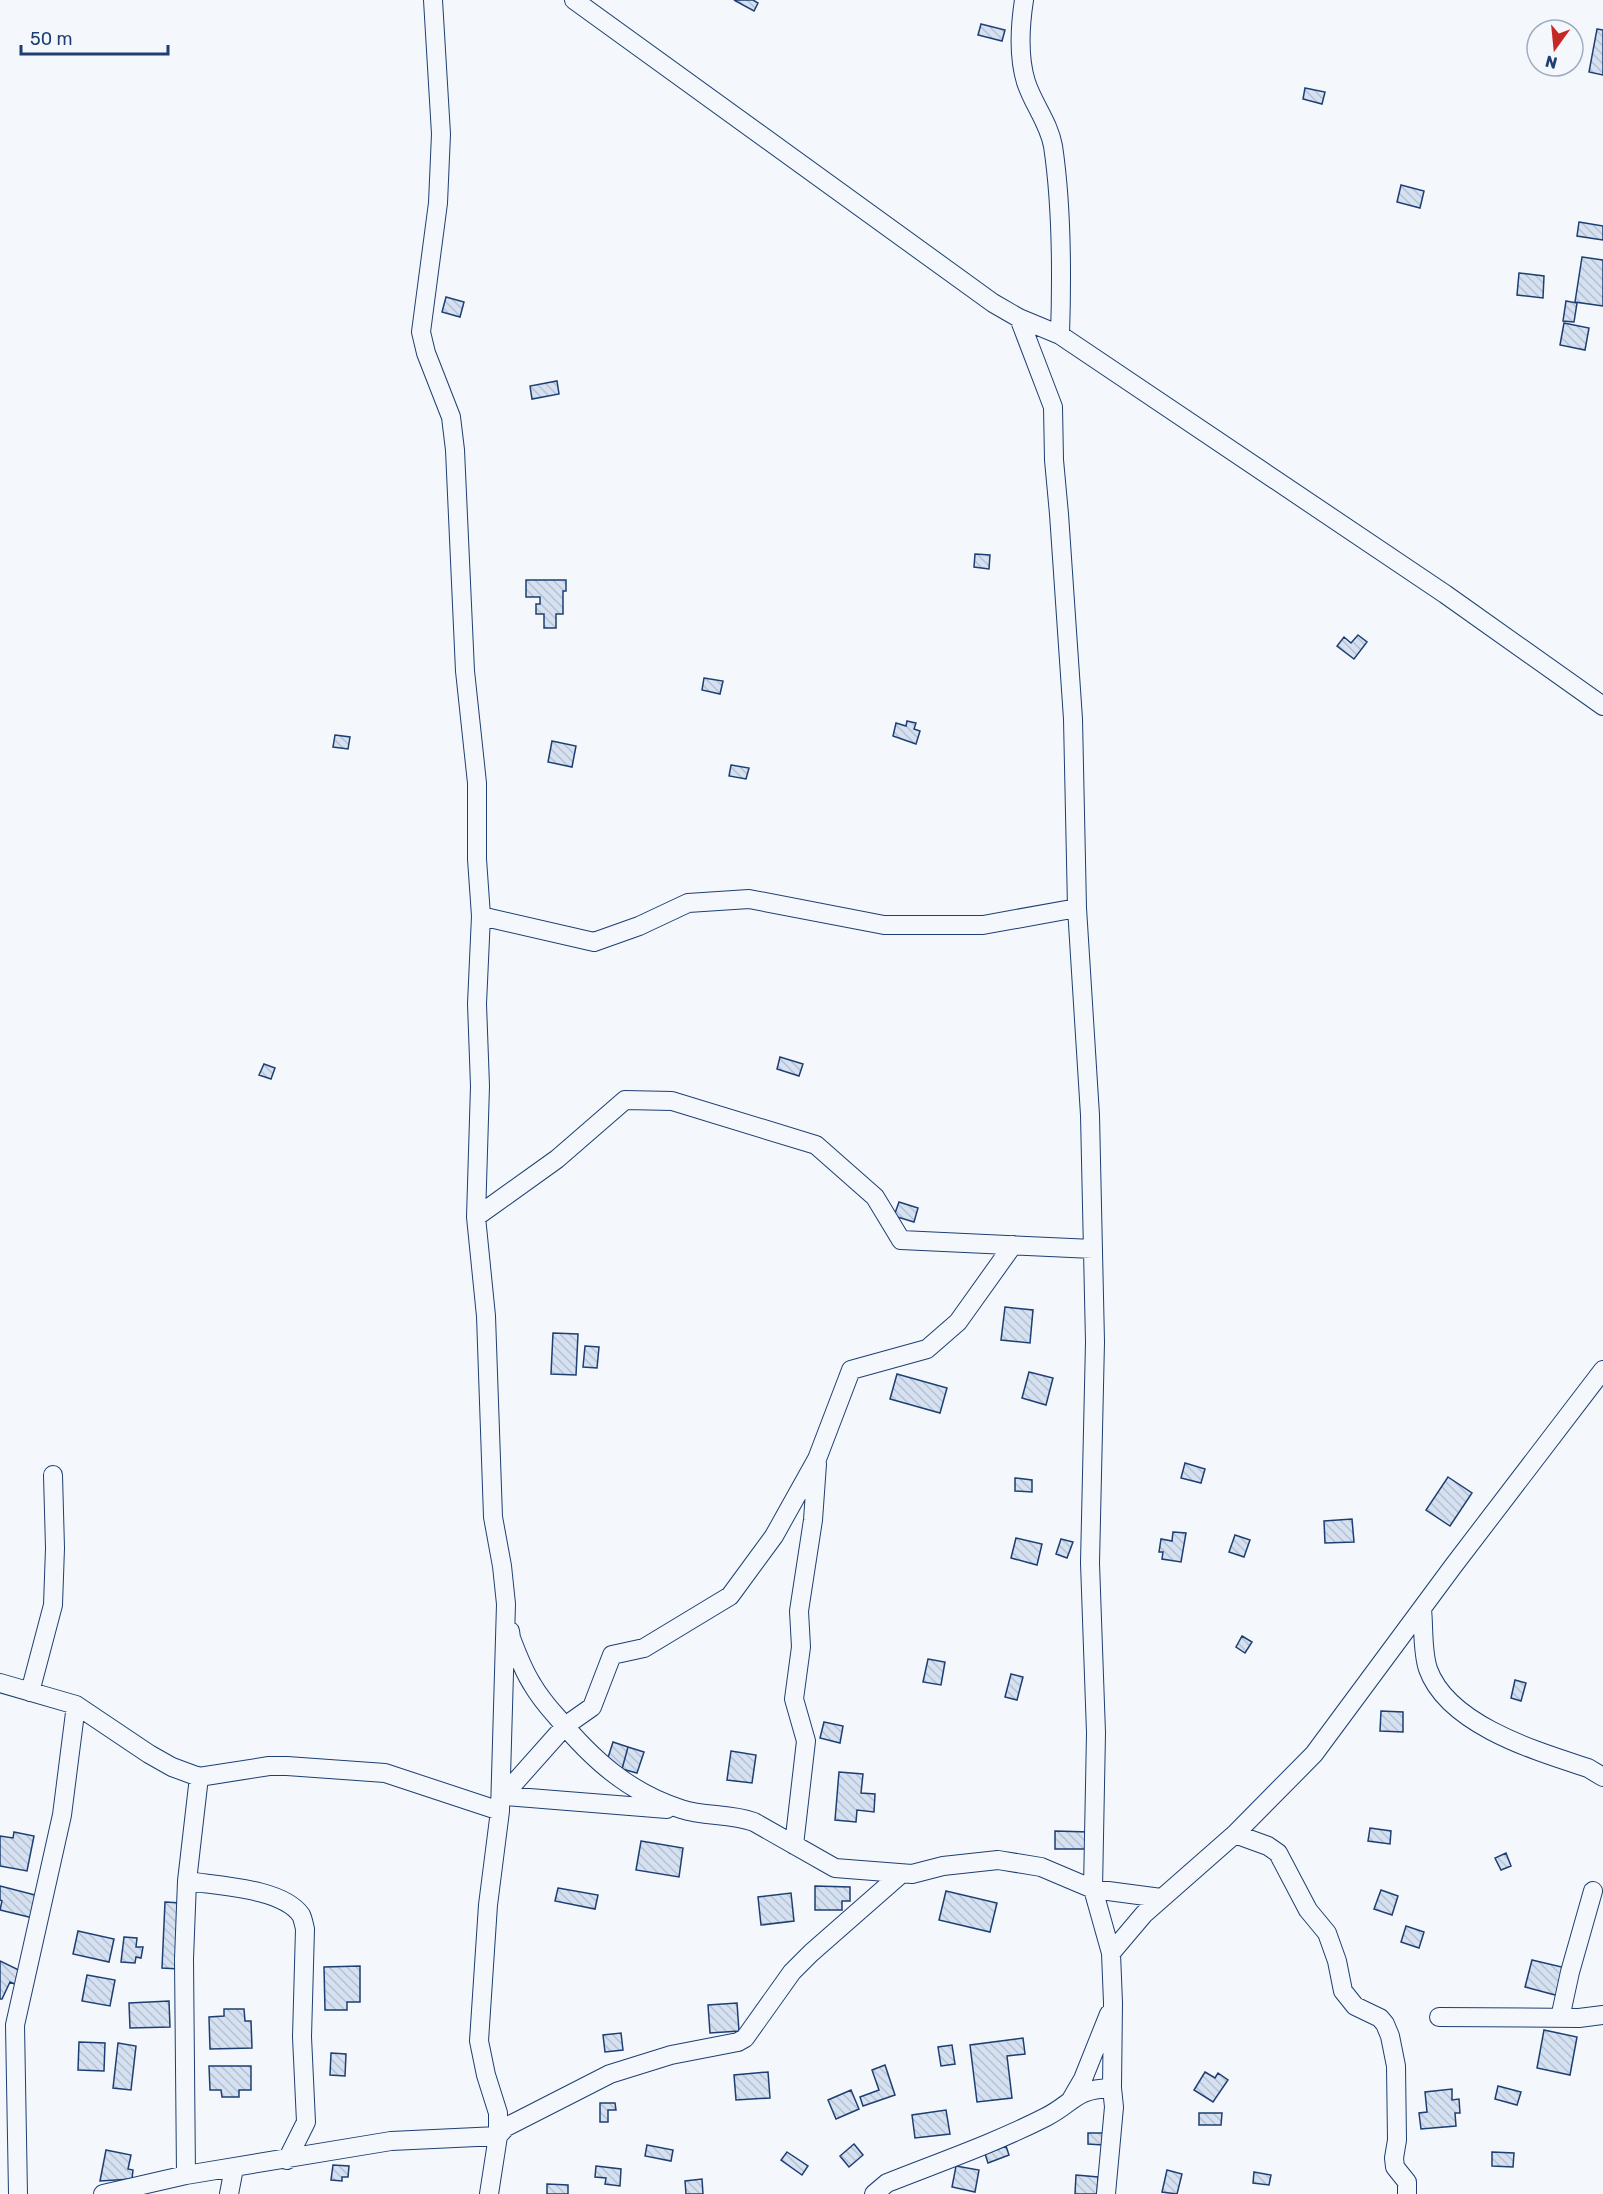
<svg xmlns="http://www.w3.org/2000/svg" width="1603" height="2194" viewBox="0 0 1603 2194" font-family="Rubik,sans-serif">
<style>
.building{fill:url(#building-back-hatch);stroke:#1d3f73;stroke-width:1.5}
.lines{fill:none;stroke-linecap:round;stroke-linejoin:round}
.minor-casing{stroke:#1d3f73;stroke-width:20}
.minor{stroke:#f4f7fb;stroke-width:18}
</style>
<defs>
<pattern id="building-back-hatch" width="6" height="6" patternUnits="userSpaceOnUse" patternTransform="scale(1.5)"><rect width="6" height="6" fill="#d5e0f0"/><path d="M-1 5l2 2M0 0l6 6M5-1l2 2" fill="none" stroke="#b6c1d1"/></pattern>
</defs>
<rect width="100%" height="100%" fill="#f4f7fb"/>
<!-- building -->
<path class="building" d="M734 0H753L758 3 754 11Z
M981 24 1005 30 1002 41 978 35Z
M1597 29 1603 30V75L1589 72Z
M1305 88 1325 92 1322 104 1303 99Z
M1401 185 1424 191 1420 208 1397 202Z
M1579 222 1603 226V240L1577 236Z
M1582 257 1603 260V306L1575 302Z
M1519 273 1544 276 1543 298 1517 295Z
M446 297 464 302 460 317 442 312Z
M1566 301 1577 303 1574 322 1563 321Z
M1564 323 1589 328 1585 350 1560 345Z
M557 381 559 394 532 399 530 386Z
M975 554 990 555 989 569 974 567Z
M526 580H566V591H563V614H556V628H544V614H536V604H540V597H526Z
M1358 635 1367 642 1354 659 1337 646 1344 637 1351 643Z
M704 678 723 681 720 694 702 690Z
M907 721 916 723 914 729 920 731 916 744 893 736 896 723 906 726Z
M335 735 350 737 348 749 333 747Z
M552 741 576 746 572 767 548 762Z
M731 765 749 768 746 779 729 776Z
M780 1057 803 1064 799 1076 777 1069Z
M264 1064 275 1068 271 1079 259 1075Z
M899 1202 918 1208 914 1222 894 1216Z
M1005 1307 1033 1310 1030 1343 1001 1340Z
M553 1333 578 1334 576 1375 551 1374Z
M585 1346 599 1347 597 1368 583 1367Z
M1029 1372 1053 1378 1046 1405 1022 1398Z
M897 1374 947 1388 940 1413 890 1399Z
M1185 1463 1205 1469 1201 1483 1181 1478Z
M1448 1477 1472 1493 1450 1526 1426 1510Z
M1015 1478 1032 1480V1492L1015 1491Z
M1352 1519 1354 1542 1325 1543 1324 1521Z
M1173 1532 1186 1533 1181 1562 1162 1559 1163 1552H1159L1161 1539 1172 1541Z
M1235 1535 1250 1540 1244 1557 1229 1552Z
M1016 1538 1042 1544 1037 1565 1011 1558Z
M1061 1539 1073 1542 1067 1558 1056 1554Z
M1242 1636 1252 1642 1245 1653 1236 1647Z
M928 1659 945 1662 941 1685 923 1682Z
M1011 1674 1023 1677 1017 1700 1005 1697Z
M1515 1680 1526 1683 1521 1701 1511 1698Z
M1381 1711 1403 1712V1732L1380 1731Z
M824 1722 843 1726 840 1743 820 1738Z
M613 1742 628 1747 622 1769 606 1764Z
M628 1747 644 1752 637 1773 622 1769Z
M731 1751 756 1755 752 1783 727 1780Z
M839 1772 863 1774 861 1793 875 1794 874 1812 857 1810 856 1822 835 1820Z
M1370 1828 1391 1831 1390 1844 1368 1841Z
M1055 1831 1089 1832 1088 1849H1055Z
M14 1832 34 1836 27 1871 0 1866V1836L13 1838Z
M641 1841 683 1848 679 1877 636 1870Z
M1506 1853 1511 1866 1501 1870 1495 1858Z
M0 1886 39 1896 33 1918 0 1910 2 1901 0 1900Z
M815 1886 850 1887V1901H842V1910H815Z
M558 1888 598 1895 595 1909 555 1901Z
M1381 1890 1398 1896 1392 1915 1374 1909Z
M946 1891 997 1903 990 1932 939 1920Z
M791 1893 794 1921 761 1925 758 1897Z
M165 1902 181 1903 179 1969 162 1968Z
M1406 1926 1424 1932 1419 1948 1401 1942Z
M78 1931 114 1939 109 1962 73 1954Z
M124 1937 137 1938 136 1947H143L141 1958 136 1957 135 1963 121 1962Z
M1532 1960 1566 1968 1559 1996 1525 1987Z
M0 1961 23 1972 17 1985 10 1982 2 1999H0Z
M360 1966V2002H347V2010H325L324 1967Z
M87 1975 115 1980 110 2006 82 2001Z
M169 2001 170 2027 130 2028 129 2003Z
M737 2003 739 2031 710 2033 708 2005Z
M224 2009H244L245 2021H251L252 2048 210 2049 209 2017 224 2016Z
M1544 2030 1577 2037 1570 2075 1537 2068Z
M621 2033 623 2050 605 2052 603 2035Z
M1023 2038 1025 2054 1007 2056 1012 2098 977 2102 970 2045Z
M79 2042 105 2043 104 2071 78 2070Z
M118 2043 136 2046 131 2090 113 2088Z
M952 2045 955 2064 941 2066 938 2047Z
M331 2053 346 2054 345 2076 330 2075Z
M885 2065 895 2095 863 2106 860 2097 879 2090 872 2070Z
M209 2066H251V2090H239V2097H222L221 2090H210Z
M768 2072 770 2098 736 2100 734 2075Z
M1205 2072 1215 2078 1218 2073 1228 2080 1213 2102 1194 2090Z
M1498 2086 1521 2092 1517 2105 1495 2099Z
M1452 2089V2100L1459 2099 1460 2113H1455L1456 2126 1421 2129 1419 2113 1427 2112 1425 2092Z
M851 2090 859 2109 836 2119 828 2100Z
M600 2103H615L616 2110H608V2122H600Z
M946 2110 950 2134 915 2138 912 2115Z
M1199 2113H1222L1221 2125H1199Z
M1088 2133H1104L1103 2145 1088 2144Z
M854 2144 863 2155 849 2167 840 2156Z
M647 2145 673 2150 671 2161 645 2156Z
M1006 2146 1009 2155 988 2163 985 2154Z
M106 2150 131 2155 128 2169 133 2170 132 2179 100 2181Z
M787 2152 808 2166 802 2175 781 2160Z
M1492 2152 1514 2153 1513 2167 1492 2166Z
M333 2165 349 2166 348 2177H342V2181L331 2180Z
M596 2166 621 2169 620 2186 605 2184 606 2178 595 2177Z
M956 2166 979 2170 975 2192 952 2187Z
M1167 2170 1182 2174 1177 2194 1162 2192Z
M1254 2172 1271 2175 1269 2185 1253 2183Z
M1076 2175 1098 2177 1097 2194H1075Z
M702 2179 703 2194H686L685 2181Z
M547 2184 568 2185V2194H547Z"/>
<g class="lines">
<defs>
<path id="minor" d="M433 0 441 134 438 203 421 332 426 353 451 417 455 450 465 671 477 783V859L481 916 477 1004 480 1086 476 1217 486 1316 493 1517 502 1566 506 1604 500 1811 488 1905 479 2041 486 2075 498 2113V2136L489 2194
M574 0 993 303 1019 318 1060 335 1445 594 1603 706
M1024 0C1020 26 1018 56 1026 82 1033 104 1049 123 1053 146 1062 206 1062 275 1060 335
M1019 318 1053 407 1054 460 1059 514 1073 719 1077 908 1090 1115 1095 1342 1090 1563 1096 1733 1093 1889 1111 1953 1113 2003 1112 2088 1114 2107 1106 2194
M481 916 594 942 639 926 688 903 749 899 884 925H983L1077 908
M476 1217 557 1159 625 1100 672 1101 816 1145 875 1197 901 1240 1093 1249
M1422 1609C1424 1628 1422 1651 1428 1669 1448 1725 1536 1751 1588 1768L1603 1777
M510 1631 511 1638C517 1654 523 1670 532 1684 539 1696 548 1707 557 1717 592 1759 628 1792 681 1809 705 1817 730 1813 754 1822L835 1868 912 1874 943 1866 998 1860 1041 1867 1093 1889 1161 1898
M0 1683 76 1705 149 1754 172 1767 199 1777 269 1766H287L385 1773 500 1811
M30 1692 53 1605 55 1548 53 1475
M504 1796 667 1809
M501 1798 565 1726 592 1707 612 1655 644 1648 730 1596 774 1536 817 1459 851 1370 927 1349 958 1322 1013 1245
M1235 1834 1268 1846 1278 1853 1308 1910 1327 1933 1337 1961 1343 1991 1355 2006 1380 2018 1385 2024 1390 2036 1396 2066 1397 2140 1394 2158 1395 2167 1407 2182V2194
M794 1845 806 1741 794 1699 801 1647 799 1611 813 1520 817 1464
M187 1881C218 1886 282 1888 301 1915 303 1919 304 1925 305 1929L302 2037 306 2122 287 2160
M1111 1953 1144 1914 1235 1834 1314 1754 1454 1565 1603 1370
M1439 2017 1579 2018 1603 2015
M1560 2018 1570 1972 1593 1891
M1072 2098 1083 2079 1109 2014
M186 2175 184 1959 187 1881 199 1777
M18 2194 15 2025 62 1815 76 1705
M103 2194 186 2175 391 2141 498 2136 506 2127 610 2074 671 2055 738 2042 745 2038 792 1972 811 1953 901 1874
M229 2194 234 2168
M874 2194 887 2183C940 2162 995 2143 1046 2117 1075 2102 1074 2089 1112 2088"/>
</defs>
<!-- minor casing -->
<use href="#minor" class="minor-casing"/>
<!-- minor -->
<use href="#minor" class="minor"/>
</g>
<!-- north arrow -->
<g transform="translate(1555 48) rotate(195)"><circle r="28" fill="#f4f7fb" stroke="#9eadc5" stroke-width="1.5"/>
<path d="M0-4.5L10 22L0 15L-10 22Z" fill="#c62828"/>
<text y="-9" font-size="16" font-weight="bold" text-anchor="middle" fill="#1d3f73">N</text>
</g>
<!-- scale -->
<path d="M21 45v9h147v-9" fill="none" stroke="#1d3f73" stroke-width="3"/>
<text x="30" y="45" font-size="18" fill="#1d3f73" stroke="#f4f7fb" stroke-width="4.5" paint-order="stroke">50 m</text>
</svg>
